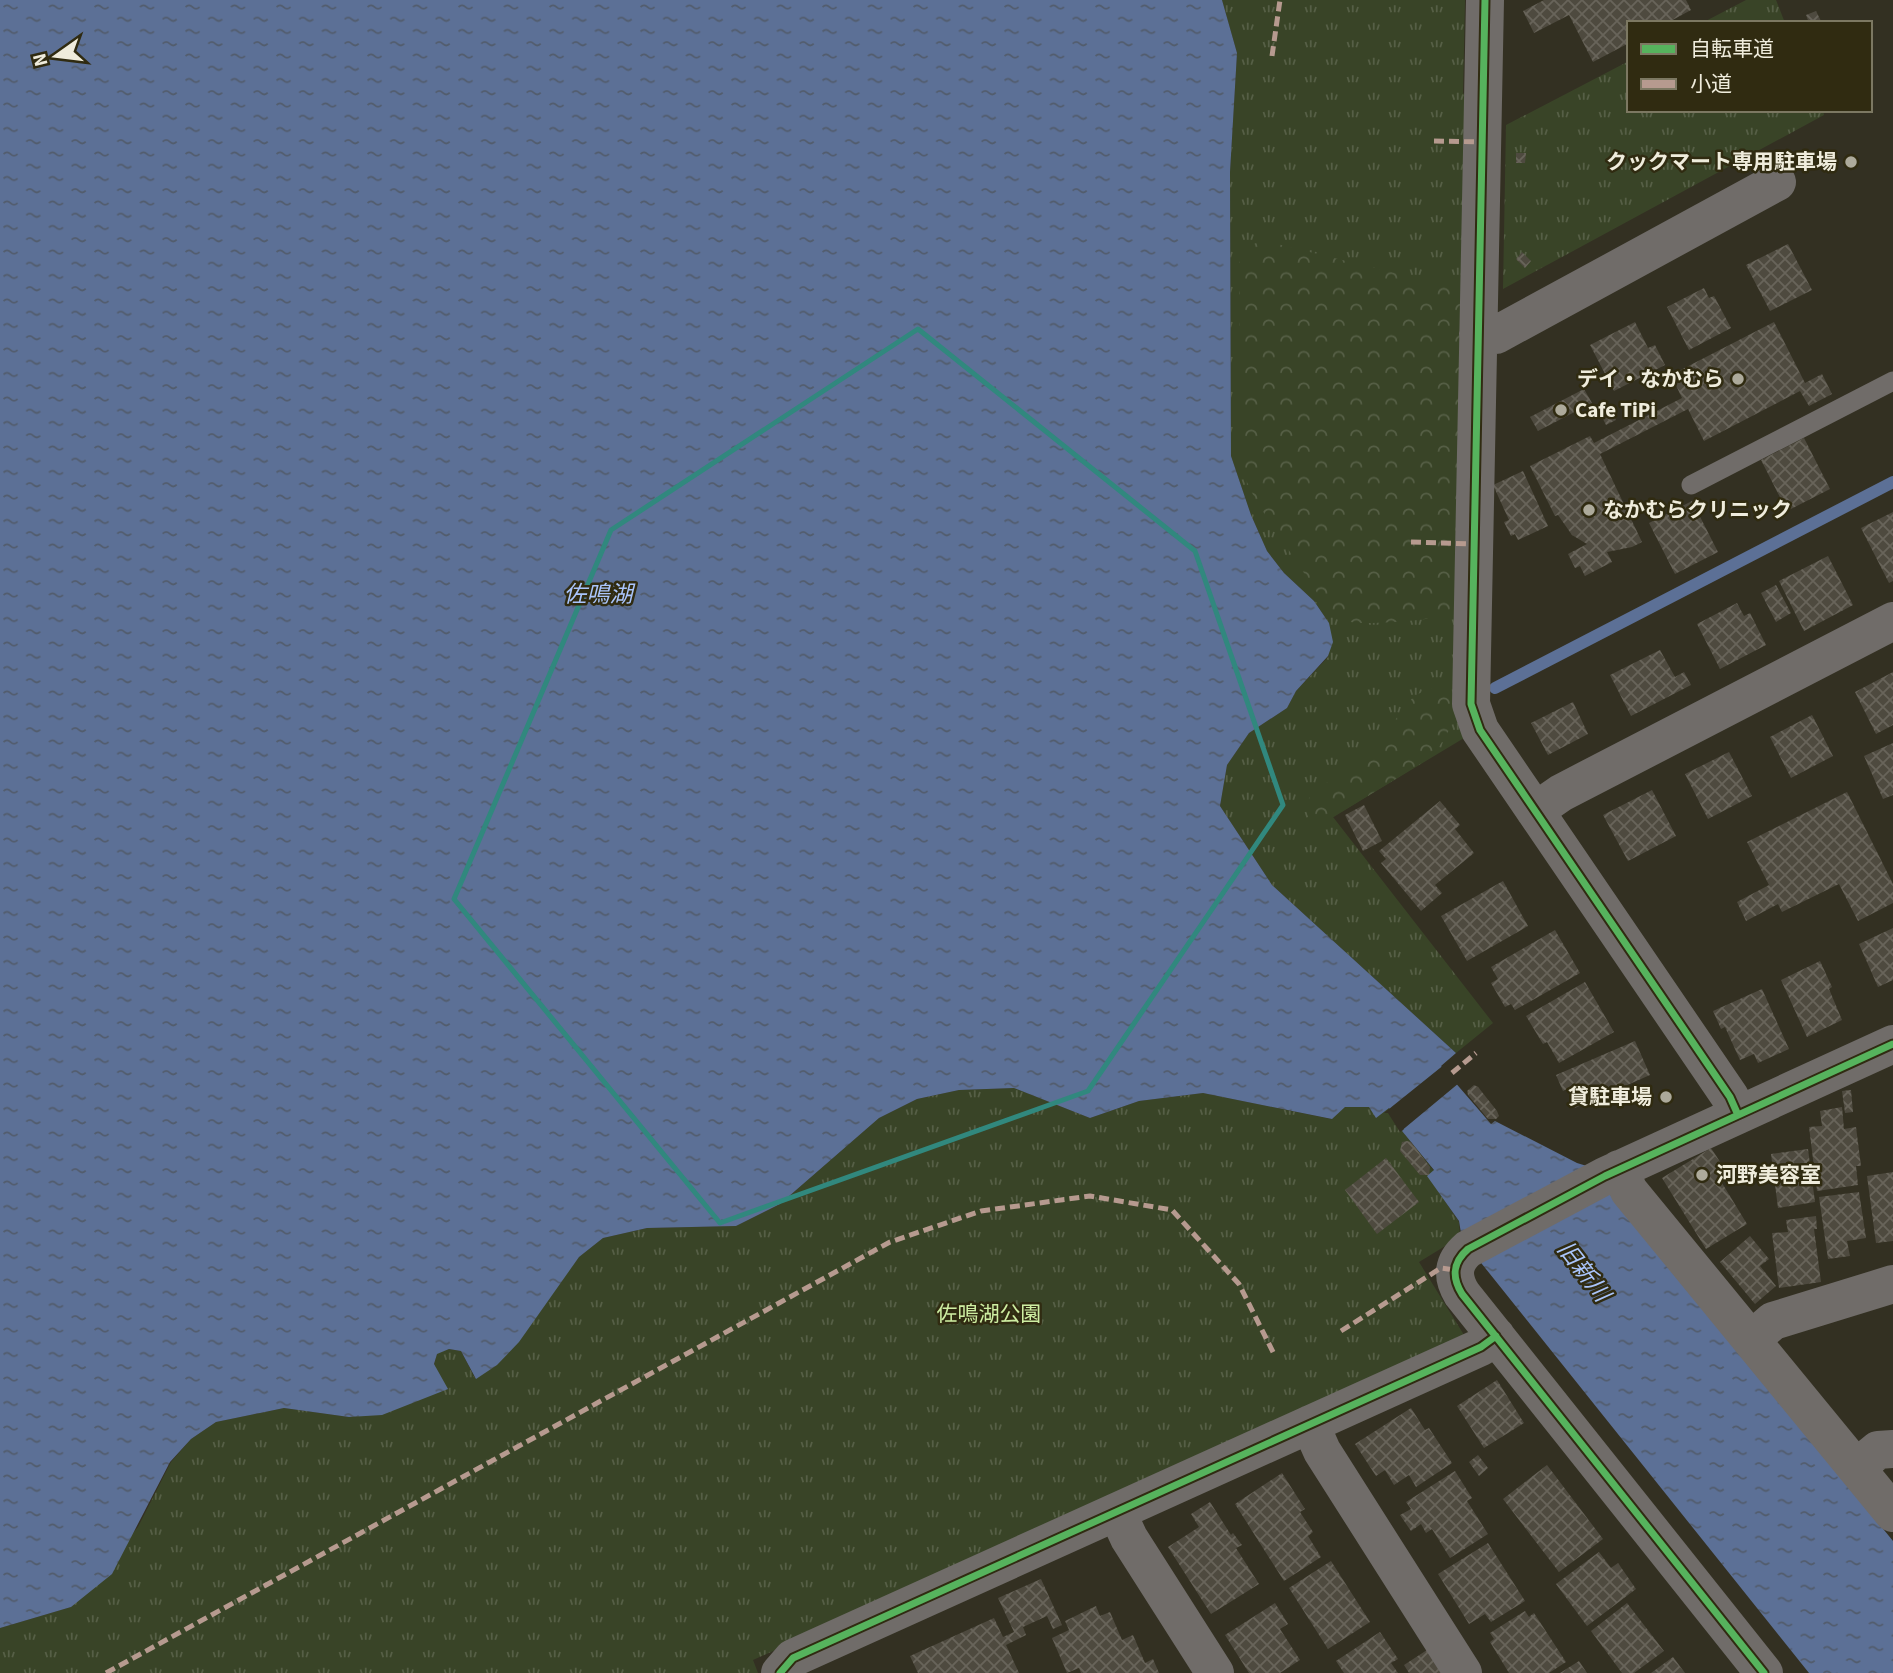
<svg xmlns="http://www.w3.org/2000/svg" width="1893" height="1673" viewBox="0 0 1893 1673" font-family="'Source Sans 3','Noto Sans JP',sans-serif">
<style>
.grass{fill:url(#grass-tufts)}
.forest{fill:url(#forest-crowns)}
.water{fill:url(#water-ripples)}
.pier{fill:#333022}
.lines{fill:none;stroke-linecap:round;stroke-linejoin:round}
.stream{stroke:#5c7096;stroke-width:12}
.building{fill:url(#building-cross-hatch)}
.lane{stroke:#706c69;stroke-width:19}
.street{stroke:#706c69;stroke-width:38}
.quiet{stroke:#b69a8f;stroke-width:5;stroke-dasharray:10 5;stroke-linecap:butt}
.cycleway-casing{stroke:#302b11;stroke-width:11}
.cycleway{stroke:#56b35d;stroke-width:7}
.marked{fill:none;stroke:#31887e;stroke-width:5;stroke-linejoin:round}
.poi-dot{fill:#adaa9b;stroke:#302b11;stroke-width:2.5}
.labels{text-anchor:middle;stroke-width:5;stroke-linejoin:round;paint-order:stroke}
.poi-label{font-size:21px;font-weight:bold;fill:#efecdc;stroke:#302b11;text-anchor:end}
.park-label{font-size:21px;fill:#ceeea2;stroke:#302b11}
.water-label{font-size:23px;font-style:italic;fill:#aac5fb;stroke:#302b11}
</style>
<defs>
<pattern id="grass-tufts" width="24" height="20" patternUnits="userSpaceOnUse" patternTransform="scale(1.75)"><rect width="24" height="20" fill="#394427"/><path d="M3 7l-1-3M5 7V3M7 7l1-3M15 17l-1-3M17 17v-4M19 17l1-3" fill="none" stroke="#565f46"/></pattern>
<pattern id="forest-crowns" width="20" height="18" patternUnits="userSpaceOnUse" patternTransform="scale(1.75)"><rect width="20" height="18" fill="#394427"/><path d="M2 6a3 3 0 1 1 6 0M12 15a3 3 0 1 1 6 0" fill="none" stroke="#565f46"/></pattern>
<pattern id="water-ripples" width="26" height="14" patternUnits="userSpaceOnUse" patternTransform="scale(1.75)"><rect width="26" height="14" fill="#5c7096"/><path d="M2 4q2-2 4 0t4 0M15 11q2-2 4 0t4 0" fill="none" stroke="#525c6c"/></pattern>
<pattern id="building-cross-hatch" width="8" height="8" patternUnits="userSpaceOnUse" patternTransform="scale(1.75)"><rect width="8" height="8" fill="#4e4a3f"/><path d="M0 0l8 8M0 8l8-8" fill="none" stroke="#68645a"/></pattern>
</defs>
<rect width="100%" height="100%" fill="#333022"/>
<!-- grass -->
<path class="grass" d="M1222 0H1465L1463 93 1469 99 1464 738 1333 817 1493 1023 1456 1053 1272 885 1220 806 1227 765 1249 733 1287 708 1296 691 1328 657 1329 623 1314 601 1284 573 1267 551 1251 515 1231 456 1230 172 1237 53Z
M1746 0H1776L1785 23H1702Z
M1629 61V110H1823L1824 115 1503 289 1506 125Z
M1015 1088 1090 1118 1139 1101 1203 1093 1331 1119 1345 1107H1388L1404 1129 1402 1131 1434 1171 1428 1176 1459 1222 1460 1237 1419 1262 1464 1335 1345 1395 753 1660 758 1673H0V1628L71 1607 138 1527 171 1462 191 1439 216 1422 284 1408 349 1417 447 1389 434 1365 437 1353 449 1349 461 1351 475 1378 555 1289 579 1257 603 1238 647 1228 736 1226 780 1204 879 1118 917 1099 959 1090Z"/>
<!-- forest -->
<path class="forest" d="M1269 242 1436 283 1451 289 1460 304 1458 591C1455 600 1453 609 1445 614 1435 621 1363 625 1351 622 1340 619 1332 610 1324 603L1256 501 1245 478 1241 450 1239 264 1244 249 1256 243Z
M1446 686 1451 690C1463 714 1444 745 1425 761L1327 821 1319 823 1312 822C1306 814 1303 805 1310 797 1320 783 1353 769 1368 756 1401 728 1396 690 1446 686Z"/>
<!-- water -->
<path class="water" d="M0 0H1222L1237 53 1230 172 1231 456 1251 515 1267 551 1284 573 1314 601 1329 623 1333 642 1328 656 1296 691 1287 708 1249 733 1227 765 1220 806 1272 885 1456 1053 1441 1066 1491 1124 1495 1121 1577 1163 1590 1167 1609 1193 1893 1541V1673H1809L1462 1239 1459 1221 1427 1176 1434 1170 1402 1131 1404 1129 1389 1108 1376 1118 1369 1107H1345L1332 1119 1203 1093 1139 1101 1090 1118 1014 1088 959 1090 917 1099 879 1118 780 1204 736 1226 647 1228 603 1238 579 1257 519 1342 497 1365 476 1379 461 1351 449 1349 437 1354 434 1364 448 1389 382 1415 349 1417 284 1408 216 1422 191 1439 170 1462 112 1574 71 1607 0 1628Z"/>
<!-- pier -->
<path class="pier" d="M1445 1064 1459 1083 1400 1132 1388 1113H1384Z"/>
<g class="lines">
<!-- stream -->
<path class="stream" d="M1495 688 1893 482"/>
</g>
<!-- building -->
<path class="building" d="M1544 0H1686L1691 10 1667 23H1629V43L1593 62 1569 15 1534 33 1523 11Z
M1816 11 1822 23H1809L1806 15Z
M1516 153H1526L1525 163H1516Z
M1788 244 1812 290 1770 311 1746 265Z
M1522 252 1531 261 1525 268 1516 259Z
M1704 288 1709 298 1714 296 1731 328 1689 350 1667 307Z
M1635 322 1648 348 1655 345 1665 365 1614 391 1590 345Z
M1774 322 1805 383 1822 374 1832 394 1809 406 1800 391 1704 441 1688 409 1600 454 1642 542 1632 547 1607 552 1612 562 1585 576 1580 566 1575 568 1568 554 1587 544 1572 535 1558 515 1555 516 1530 466 1590 436 1594 443 1682 398 1671 375Z
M1584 389 1592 403 1538 431 1530 417Z
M1612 411 1616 420 1606 425 1602 417Z
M1804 438 1830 489 1787 511 1761 460Z
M1523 471 1548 526 1518 540 1515 534 1511 536 1504 522 1509 520 1493 485Z
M1692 501 1718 552 1675 574 1649 523Z
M1893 512V581L1889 583 1861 528Z
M1828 556 1853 605 1804 631 1779 581Z
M1776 585 1791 613 1776 622 1761 593Z
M1737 603 1744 616 1750 613 1766 645 1720 669 1697 624Z
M1660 650 1675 677 1684 672 1691 685 1631 716 1610 675Z
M1893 672V725L1876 734 1855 692Z
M1573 702 1588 734 1548 755 1531 723Z
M1812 715 1833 756 1791 778 1770 737Z
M1893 743V795L1883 799 1864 756Z
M1729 752 1752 796 1708 819 1685 774Z
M1652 790 1676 836 1628 861 1603 815Z
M1847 792 1893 884V903L1858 921 1839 884 1782 912 1778 904 1746 921 1737 902 1769 885 1747 842Z
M1440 801 1460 825 1455 829 1474 853 1435 885 1442 893 1421 911 1381 863 1386 859 1379 851Z
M1364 805 1382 841 1363 851 1345 815Z
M1503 881 1528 926 1467 961 1441 916Z
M1893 928V980L1878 987 1859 944Z
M1555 930 1580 973 1515 1010 1511 1004 1505 1007 1491 983 1498 979 1491 967Z
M1820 961 1832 987 1829 989 1842 1020 1807 1037 1781 980Z
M1585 982 1614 1032 1559 1063 1547 1042 1543 1044 1526 1016Z
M1762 989 1789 1049 1758 1063 1754 1054 1740 1060 1725 1027 1721 1029 1713 1011Z
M1635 1041 1650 1075 1575 1108 1567 1089 1563 1091 1556 1075Z
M1474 1085 1478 1087 1497 1111 1499 1116 1496 1119H1488L1468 1095 1467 1091Z
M1851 1090 1853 1112 1845 1113 1842 1091Z
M1842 1107 1844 1129 1856 1127 1861 1166H1856L1858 1185 1817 1191 1809 1127 1822 1126 1820 1111Z
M1407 1141 1411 1142 1430 1167 1429 1175H1420L1400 1151 1402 1142Z
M1711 1148 1730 1177 1722 1183 1747 1224 1706 1249 1662 1178Z
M1808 1149 1815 1202 1778 1208 1771 1154Z
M1386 1158 1419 1202 1377 1234 1345 1190Z
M1893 1172V1241L1876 1243 1867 1176Z
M1859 1192 1866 1238 1847 1241 1850 1256 1828 1259 1819 1197Z
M1816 1216 1817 1229H1814L1821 1282 1779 1288 1772 1233 1788 1232 1786 1220Z
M1750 1236 1769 1259 1760 1266 1776 1286 1755 1304 1720 1262Z
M1497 1380 1524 1423 1484 1448 1457 1406Z
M1411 1408 1425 1430 1429 1428 1452 1463 1416 1487 1409 1475 1394 1485 1385 1470 1376 1476 1355 1444Z
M1478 1455 1488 1468 1479 1476 1469 1462Z
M1547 1465 1603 1539 1559 1572 1503 1499Z
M1455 1471 1472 1498 1467 1501 1488 1534 1450 1558 1432 1529 1426 1533 1421 1524 1411 1531 1400 1515 1411 1509 1406 1502Z
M1282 1473 1305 1509 1300 1512 1313 1532 1308 1536 1321 1557 1284 1581 1235 1504Z
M1210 1502 1231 1535 1233 1533 1242 1545 1236 1548 1259 1584 1211 1614 1168 1547 1199 1527 1191 1514Z
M1488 1543 1525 1601 1491 1622 1485 1614 1469 1624 1438 1574Z
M1599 1552 1611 1568 1618 1563 1636 1589 1587 1626 1556 1584Z
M1331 1561 1370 1622 1328 1649 1289 1588Z
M1041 1579 1062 1625 1053 1629 1047 1616 1023 1627 1026 1635 1006 1645 1019 1673H918L910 1656 994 1618 1003 1637 1014 1632 998 1598Z
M1275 1603 1288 1624 1280 1629 1300 1660 1280 1673H1249L1225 1635Z
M1627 1603 1664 1651 1634 1673H1622L1591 1631Z
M1096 1606 1100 1616 1110 1612 1122 1640 1133 1635 1145 1663 1153 1659 1159 1673H1081L1079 1668 1067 1673 1052 1638 1069 1630 1065 1621Z
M1525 1611 1529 1617 1534 1613 1566 1662 1549 1673H1509L1490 1642 1494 1639 1490 1633Z
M1380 1632 1398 1659 1391 1663 1398 1673H1344L1336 1661Z
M1427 1650 1441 1673H1409L1404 1665Z
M1673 1657 1685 1673H1651Z
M1579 1661 1587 1673H1560Z"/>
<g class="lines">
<!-- lane -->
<path class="lane" d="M1691 485 1893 381"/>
<!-- street -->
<path class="street" d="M1485 0 1471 704 1480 730 1730 1097 1738 1115
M1478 334 1496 335 1777 182
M1535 811 1561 793 1893 621
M1619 1169 1629 1191 1893 1513
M1751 1340 1773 1321 1893 1284
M1310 1424 1322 1451 1463 1673
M1856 1468 1878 1450 1893 1449
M1117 1512 1129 1538 1215 1673
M780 1673 793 1658 1481 1347 1496 1336
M1764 1673 1462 1294C1451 1276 1453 1262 1468 1249L1605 1176 1893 1044"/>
<!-- quiet -->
<path class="quiet" d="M1272 56 1280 0
M1434 141 1482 142
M1411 542 1473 544
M1452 1073 1476 1053
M1341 1331 1441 1268 1455 1270
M106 1673 890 1242 981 1211 1090 1196 1172 1210 1239 1284 1274 1354"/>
<defs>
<path id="cycleway" d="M1485 0 1471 704 1480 730 1730 1097 1738 1115
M780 1673 793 1658 1481 1347 1496 1336
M1764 1673 1462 1294C1451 1276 1453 1262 1468 1249L1605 1176 1893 1044"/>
</defs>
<!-- cycleway casing -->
<use href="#cycleway" class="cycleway-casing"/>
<!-- cycleway -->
<use href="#cycleway" class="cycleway"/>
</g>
<!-- marked area -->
<path class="marked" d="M918 329 1195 551 1283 805 1088 1091 720 1223 454 899 611 530Z"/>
<!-- markers -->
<g class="poi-dot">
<circle cx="1851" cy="162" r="7"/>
<circle cx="1738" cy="379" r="7"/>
<circle cx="1561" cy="410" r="7"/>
<circle cx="1589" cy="510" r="7"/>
<circle cx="1666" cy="1097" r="7"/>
<circle cx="1702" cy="1175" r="7"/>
</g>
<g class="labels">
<!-- poi labels -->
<g class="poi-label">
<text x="1837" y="169">クックマート専用駐車場</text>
<text x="1724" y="386">デイ・なかむら</text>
<text x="1575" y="417" text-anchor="start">Cafe TiPi</text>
<text x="1603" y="517" text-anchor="start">なかむらクリニック</text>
<text x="1652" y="1104">貸駐車場</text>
<text x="1716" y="1182" text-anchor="start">河野美容室</text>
</g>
<!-- park labels -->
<g class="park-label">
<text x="989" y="1321">佐鳴湖公園</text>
</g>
<!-- water labels -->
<g class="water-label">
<text x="598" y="602">佐鳴湖</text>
<text transform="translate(1584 1271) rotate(52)" y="8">旧新川</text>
</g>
</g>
<!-- legend -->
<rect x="1627" y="21" width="245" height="91" fill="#302b11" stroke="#7c7862" stroke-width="2"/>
<rect x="1641" y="44" width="35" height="10" fill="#56b35d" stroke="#7c7862" stroke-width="2"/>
<text x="1690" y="56" font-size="21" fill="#efecdc">自転車道</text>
<rect x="1641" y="79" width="35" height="10" fill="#b69a8f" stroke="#7c7862" stroke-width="2"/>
<text x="1690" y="91" font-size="21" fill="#efecdc">小道</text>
<!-- north arrow -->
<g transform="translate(56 56) rotate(256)" stroke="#302b11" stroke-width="5" paint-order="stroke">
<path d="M0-5L12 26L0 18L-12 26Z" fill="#efecdc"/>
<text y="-10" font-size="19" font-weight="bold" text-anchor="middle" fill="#efecdc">N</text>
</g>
</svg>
